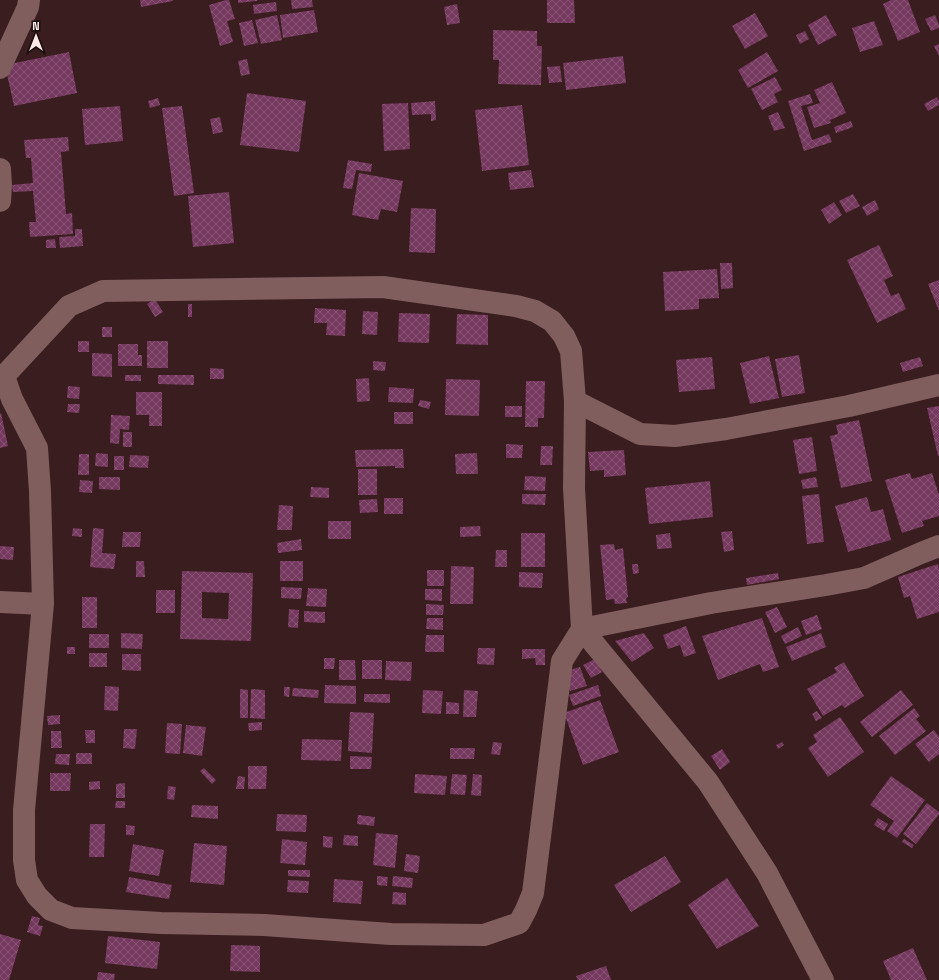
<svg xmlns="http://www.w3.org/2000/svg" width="939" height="980" viewBox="0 0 939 980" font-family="'Space Grotesk',sans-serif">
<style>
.building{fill:url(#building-cross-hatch);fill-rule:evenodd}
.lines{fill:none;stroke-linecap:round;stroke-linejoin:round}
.street{stroke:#805e5e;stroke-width:22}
</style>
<defs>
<pattern id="building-cross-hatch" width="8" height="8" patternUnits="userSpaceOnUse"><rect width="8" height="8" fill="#75385e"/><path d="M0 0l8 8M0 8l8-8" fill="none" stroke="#8a5575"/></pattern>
</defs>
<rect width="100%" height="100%" fill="#3a1d1f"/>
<!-- building -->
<path class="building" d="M140 0H173V1L141 7Z
M226 0H229L235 19 227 21 233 42 220 46 209 5Z
M238 0H257V1L238 3Z
M291 0H312L313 7 292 9Z
M547 0H574L575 23H547Z
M891 0H908L920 32 898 41 883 4Z
M276 2 277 11 254 14 253 5Z
M457 4 460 23 447 25 444 7Z
M314 10 318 32 283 38 280 15Z
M755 13 768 36 745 49 732 26Z
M277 15 282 40 261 44 255 20Z
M826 15 837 35 818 45 808 25Z
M935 15 939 25V28L931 31 925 19Z
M252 20 258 43 244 46 239 23Z
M874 21 883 45 860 52 852 28Z
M493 30 537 31V46H542L541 85 498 84 499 60H493Z
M805 31 809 39 800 44 796 35Z
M939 44V56L934 46Z
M69 52 77 93 14 106 5 65Z
M767 52 778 71 748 88 738 70Z
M623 56 626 83 566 90 563 63Z
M247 59 250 74 241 76 238 61Z
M560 66 562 82 549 83 547 67Z
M775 77 782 90 774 94 778 102 762 110 751 89Z
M832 82 846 113 830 120 831 123 814 128 807 107 820 103 814 90Z
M247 93 306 101 299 152 240 145Z
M810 94 813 103 801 106 812 140 829 134 832 142 804 151 788 101Z
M937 97 939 101V105L928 111 924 104Z
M158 98 160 105 150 108 148 101Z
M435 101 436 120 431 121V114L412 115 411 103Z
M408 103 410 149 384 151 382 104Z
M522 105 529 165 482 171 475 110Z
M120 106 123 141 85 145 82 109Z
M182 106 194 193 174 196 162 108Z
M778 112 785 128 774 131 768 116Z
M220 117 223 132 213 134 210 119Z
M851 121 853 127 836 133 834 127Z
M68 137 69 151 61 152 66 214 72 213 73 234 30 237 29 222H36L33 191 13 192 12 185 33 183 31 158H26L24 140Z
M348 160 372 164 371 172 356 170 352 189 343 188Z
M531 170 534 187 510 190 508 173Z
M359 173 403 181 397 212 381 209 378 220 352 215Z
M229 192 234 243 193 247 188 196Z
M853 194 860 206 846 213 839 201Z
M875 200 879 209 867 216 862 207Z
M834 202 842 215 829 224 821 210Z
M411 208 436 209 435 253 409 252Z
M75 229H82L83 246 60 248 59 237 75 236Z
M55 239 56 248H46V240Z
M879 245 893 276 884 280 891 296 899 293 906 309 877 323 847 260Z
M720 263H732L733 288 721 289Z
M717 269 719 298 699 299V309L665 311 663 272Z
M939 280V311L928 284Z
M155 299 163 312 155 317 147 304Z
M188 304H192V317H188Z
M315 308 346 310 345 336 326 335 327 323H314Z
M363 311 378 312 377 335 362 334Z
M399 313 430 314 429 343 398 342Z
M457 314 488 315V345L456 344Z
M102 327H112V337H102Z
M78 341H89V352H78Z
M147 341H168V368H147Z
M118 344H138V355H142V366H118Z
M92 353 112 354V377L92 376Z
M799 355 805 393 782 397 775 359Z
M769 356 779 398 750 404 740 363Z
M712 357 715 389 679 392 676 360Z
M920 357 923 366 903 372 900 363Z
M373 361 386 362 385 371 373 370Z
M210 368 224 369V379H210Z
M125 375H141V381H125Z
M158 375H194V385L158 384Z
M369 378 370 401 357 402 356 379Z
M446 379 480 380 479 416 445 415Z
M526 381H545L544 418H538V427H525Z
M68 386 80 387 79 399 67 398Z
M389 387 414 389 413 403 388 402Z
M136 392H162V426H149V415H136Z
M420 400 431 402 429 409 418 406Z
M68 404H80L79 413 67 412Z
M505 406H522V417H505Z
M939 406V456H938L927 408Z
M394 412H413V424H394Z
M1 413 8 446 0 448V414Z
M111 415 130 416 129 430 120 429 119 444 110 443Z
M859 420 872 481 841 488 830 436 838 434 836 425Z
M123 432H132V447H123Z
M812 437 817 471 799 474 793 440Z
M506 444 523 445 522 458H506Z
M541 446H553L552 465H540Z
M403 449 404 468H395V466L356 467 355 450Z
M624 450 626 475 604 477V470L590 471 588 452Z
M96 453 108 454V467L95 466Z
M477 453 478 474H456L455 454Z
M79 454H89V475H78Z
M130 455 149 456 148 468 129 467Z
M114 456H124V470H114Z
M358 469H377V495H358Z
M910 473 912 479 932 473 939 495V516L922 521 924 526 902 533 885 480Z
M525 476 546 477 545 491 524 490Z
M99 477H120V490L99 489Z
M816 477 818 487 803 489 801 480Z
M80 480 93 481 92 493 79 492Z
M710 481 713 517 649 524 645 488Z
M311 487 329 488V498L310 497Z
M522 494H546L545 505 522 504Z
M819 494 824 542 807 544 802 496Z
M867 497 871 512 883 509 891 540 848 552 835 506Z
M384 498H403V514H384Z
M377 499 378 512 360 513 359 500Z
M279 505 293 506 292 530H277Z
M328 521H351V539H328Z
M480 526 481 536 460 537V527Z
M73 528 82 529V537L72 536Z
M93 528 104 529 102 553 116 554 114 569 90 567Z
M732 531 734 550 724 552 721 532Z
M123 532H141L140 547H122Z
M521 533H545V567H521Z
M670 533 672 548 657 549 656 535Z
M301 539 302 550 278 553 277 543Z
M614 544 615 550 623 548 628 597 626 598 627 603 615 604 614 599 606 600 600 545Z
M0 546 14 547 13 560 0 559Z
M496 550H507V567H495Z
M136 561H144L145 577H136Z
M280 561H303V581H280Z
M632 564H638L639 573 633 574Z
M938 564 939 569V612L917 619 910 596 904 598 898 577Z
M451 566 474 567 473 604H450Z
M427 570H444V586H427Z
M182 571 253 573 251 641 180 639ZM202 592 229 593 228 619 202 618Z
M519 572 543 573 542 588 519 587Z
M778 573 779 579 747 585 746 578Z
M281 587 302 588 301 599 281 598Z
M308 588 327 589 326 607 306 606Z
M425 589H442V601L425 600Z
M156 590H175V613H156Z
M82 597H97V628H82Z
M426 604 444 605 443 615H426Z
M777 607 787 627 775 633 765 612Z
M289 609 299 610 298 628 288 627Z
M304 611 325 612V623L304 622Z
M817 615 822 629 806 635 801 621Z
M427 618H443V630L426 629Z
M762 618 779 667 763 672 760 664 718 680 702 636Z
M686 626 696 653 684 657 680 645 668 649 663 635Z
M798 627 802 636 785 644 781 636Z
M121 633 143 634 142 649 121 648Z
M644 633 654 648 632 662 615 641Z
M821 633 826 647 792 661 786 647Z
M89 634H109V648H89Z
M426 635H444V652H425Z
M67 647H75V654H67Z
M478 648H495L494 665 477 664Z
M522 649H545V665H536L535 658 522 659Z
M89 653H107V667H89Z
M122 654H141V671L122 670Z
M324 658H335L334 669H324Z
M595 659 602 672 591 678 583 665Z
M339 660H355L356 680H339Z
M362 660H382V679H362Z
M386 661 412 662 411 681 385 680Z
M844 662 864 696 845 708 842 705 823 716 807 689 837 672 834 668Z
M580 667 587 686 570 691 563 672Z
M325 685 356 686V704L324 703Z
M598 685 601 696 573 706 569 695Z
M105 686 119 687 118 711 104 710Z
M284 687H290L289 697 284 696Z
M293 688 319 690 318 698 292 696Z
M240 689 248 690V718H240Z
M251 689 265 690V719L250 718Z
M423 690 443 691 441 714 422 713Z
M464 690 478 691 476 717H463Z
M901 690 913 705 872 737 860 722Z
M364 694H390V703L364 702Z
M600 700 619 752 583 765 564 713Z
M446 702 459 703V714H446Z
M914 708 920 716 916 719 926 731 895 755 879 736Z
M817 711 822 718 816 721 812 714Z
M350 712 374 713 372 753 348 751Z
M60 715V724L48 725 47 716Z
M840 717 864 752 828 777 808 748 817 742 813 735Z
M262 722V730L249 731 248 723Z
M167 723 182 724 180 754 165 753Z
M186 725 206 727 202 756 183 753Z
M124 729H137L135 749 123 748Z
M85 730H95V743H86Z
M934 730 939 737V754L929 762 915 744Z
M51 731H61L62 748H51Z
M302 739 342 740 341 761 301 760Z
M493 742 502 743 500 755 491 754Z
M782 742 784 745 778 749 776 745Z
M450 748H475L474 759H450Z
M722 749 730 762 720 770 711 756Z
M76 753H92V764H76Z
M56 754H70L69 765 55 764Z
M350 756 372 757 371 769H350Z
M248 766H267L266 789H248Z
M204 768 216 780 212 784 200 771Z
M50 773H71L70 791H50Z
M415 774 447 776 445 795 414 793Z
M452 774 467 775 465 795 450 794Z
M473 774 482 775 481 796 471 795Z
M238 776 245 777 244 789H236Z
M891 776 925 800 897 838 887 831 894 821 870 805Z
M100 781V789L89 790V782Z
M125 783V798H116V784Z
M168 786 176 787 174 800 167 799Z
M116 801H125V808H115Z
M927 803 939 812V814L916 844 903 834Z
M192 805 218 806V819L191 817Z
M277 814 307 815 306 832 276 831Z
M358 815 375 817 374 826 357 824Z
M878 818 888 824 884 831 874 825Z
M90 824H105L104 857H89Z
M126 825 135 826 134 835H126Z
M376 833 398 835 395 868 373 865Z
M344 835 358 836V846L343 845Z
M323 836 333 837 332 848 323 847Z
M282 839 307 842 305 865 280 863Z
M904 839 914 845 912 848 902 842Z
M194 843 227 846 224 885 190 882Z
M133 844 164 850 159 876 129 871Z
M406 854 420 856 418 873 404 871Z
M665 856 681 882 631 912 614 885Z
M288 870H310V877L288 876Z
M377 876 388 877 387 886 377 885Z
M393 876 413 878 412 888 392 886Z
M129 877 172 885 169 899 126 892Z
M727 878 759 926 717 949 688 905Z
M334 879 363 881 361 904 333 902Z
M288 880 309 881 308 893 287 892Z
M393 892 406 893V905L392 904Z
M32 916 40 918 38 925 43 926 40 936 27 932Z
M0 934 21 940 9 980H0Z
M108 936 160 942 157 969 105 963Z
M231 945 260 946V972L230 971Z
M913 948 927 980H891L883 961Z
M606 966 611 980H578L576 976Z
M98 972 115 974 114 980H97Z"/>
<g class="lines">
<!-- street -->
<path class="street" d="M0 68 28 7 29 0
M0 169 1 186 0 201
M0 379 4 376 69 306 103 291 383 287 516 306 535 311 552 321 564 336 571 351 575 401 574 488 582 629 562 661 533 893 526 910 519 923 484 935 391 934 264 925 161 923 72 918 51 910 37 896 27 880 24 860V810L43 604 40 491 37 448 12 399 4 376
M575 401 640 434 675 436 726 429 849 406 939 385
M0 602 43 604
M582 629 615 669 708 782 767 873 823 980
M582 629 711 603 826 585 864 578 921 553 939 546"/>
</g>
<!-- north arrow -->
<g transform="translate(36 36)" stroke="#180c0c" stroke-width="3" paint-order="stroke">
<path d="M0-3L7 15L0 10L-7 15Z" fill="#fce8e8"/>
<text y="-6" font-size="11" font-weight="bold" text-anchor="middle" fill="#fce8e8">N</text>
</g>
</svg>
